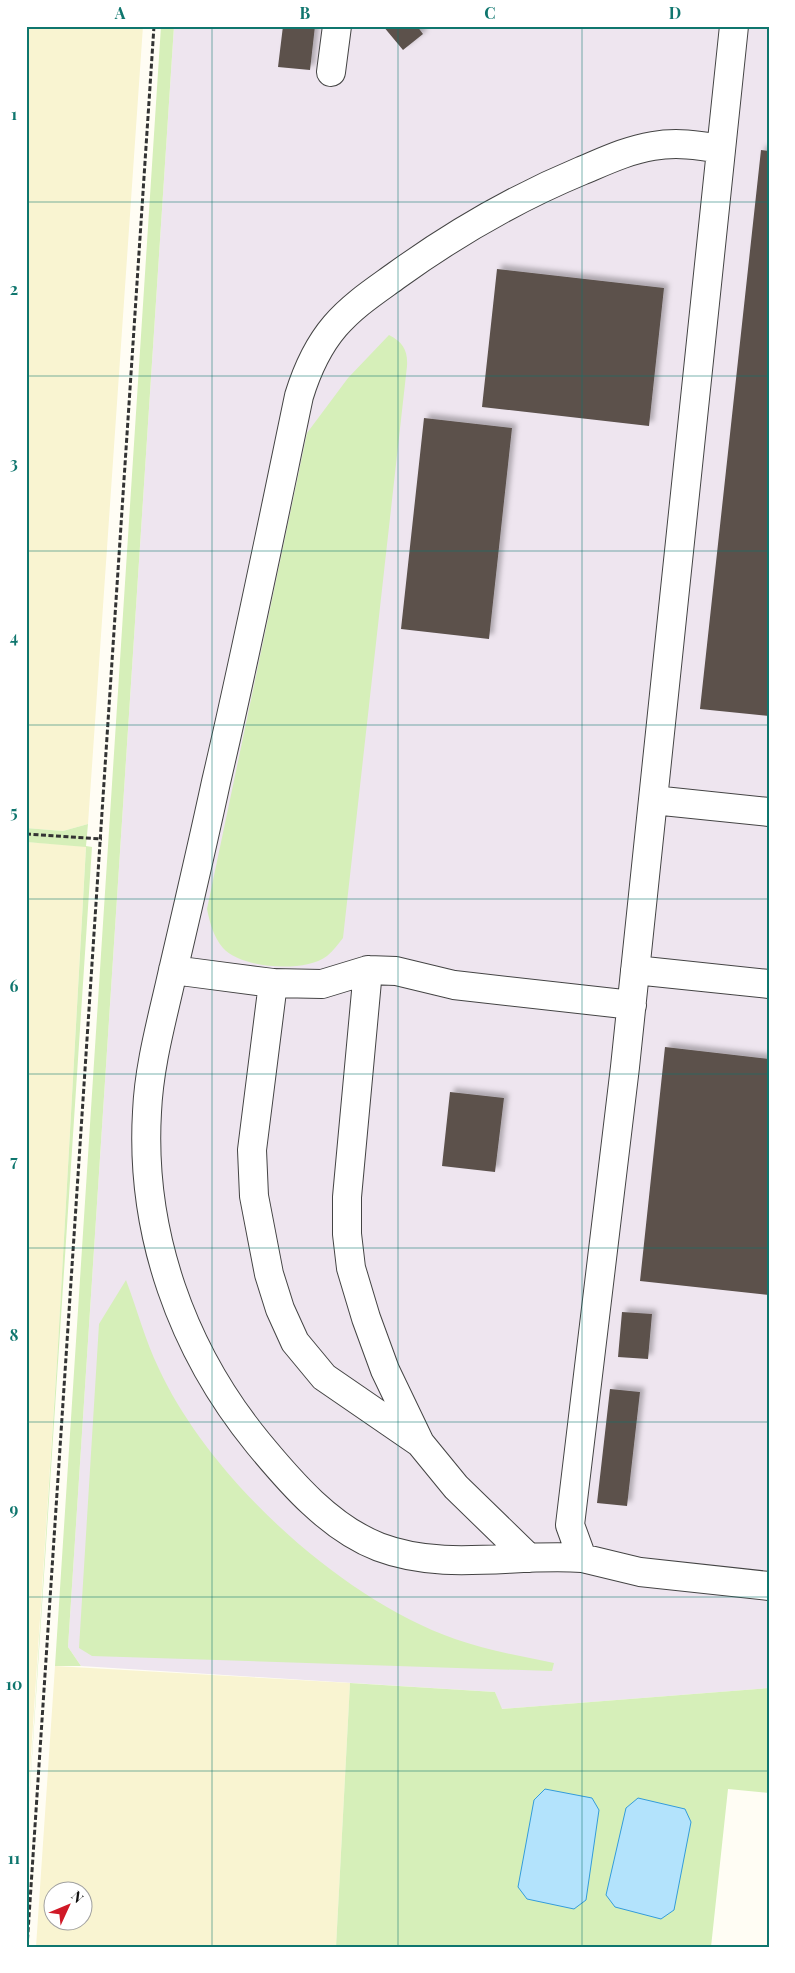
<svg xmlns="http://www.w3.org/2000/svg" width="795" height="1973" viewBox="0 0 795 1973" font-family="'Playfair Display',serif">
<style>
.industrial{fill:#eee5ef}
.farmland{fill:#f9f4d1;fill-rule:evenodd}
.green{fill:#d6efb9}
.water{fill:#b3e3fc;stroke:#339cdb}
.building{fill:#5b514c;filter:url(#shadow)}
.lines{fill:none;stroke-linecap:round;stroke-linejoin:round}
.minor-casing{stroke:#444;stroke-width:30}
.path{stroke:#333;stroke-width:3;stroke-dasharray:5 2.5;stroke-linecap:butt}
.minor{stroke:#fff;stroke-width:28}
.grid{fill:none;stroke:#0f766e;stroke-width:1;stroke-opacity:0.55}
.neatline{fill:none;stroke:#0f766e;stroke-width:2}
.grid-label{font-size:16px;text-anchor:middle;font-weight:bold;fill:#0f766e}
</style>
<defs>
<filter id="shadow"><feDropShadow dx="4.5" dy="-4.5" stdDeviation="2.5" flood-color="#0004"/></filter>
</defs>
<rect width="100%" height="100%" fill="#fffdf4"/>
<!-- industrial -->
<path class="industrial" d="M174 26H769V1688L501 1709 495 1692 81 1666 68 1647Z"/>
<!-- farmland -->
<path class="farmland" d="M26 26H143L88 824 63 831 26 828Z
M26 842 86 846 58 1345 26 1832Z
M55 1666 350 1683 336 1947H36ZM52 1890H82V1920H52Z"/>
<!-- green -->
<path class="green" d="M161 26H174L68 1647 81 1666H55Z
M389 335C403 342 408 351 407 366L343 938C338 944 333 951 327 956 305 973 242 969 223 948 213 936 210 923 207 909L307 433 348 378Z
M88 824 86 846 92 847 26 1848 58 1345 86 847 26 842V828L63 831Z
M126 1280C137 1309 145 1340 159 1369 210 1479 341 1599 455 1639 486 1650 521 1656 554 1663L552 1671 92 1656 79 1648 99 1324Z
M350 1683 495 1692 502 1709 769 1688V1793L728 1789 711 1947H336Z"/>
<!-- water -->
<path class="water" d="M545 1789 592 1798 599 1810 586 1900 574 1909 527 1899 518 1887 534 1800Z
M638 1798 685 1809 691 1822 674 1910 661 1919 615 1907 606 1895 626 1808Z"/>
<!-- building -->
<path class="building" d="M283 26H315L310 70 278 67Z
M383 26H417L423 34 403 50Z
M761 150 769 151V716L700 709Z
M497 269 664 288 649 426 482 407Z
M424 418 512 428 489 639 401 629Z
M665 1047 769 1059V1295L640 1281Z
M450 1092 504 1098 495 1172 442 1166Z
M622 1312 652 1314 648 1359 618 1357Z
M610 1389 640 1392 627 1506 597 1503Z"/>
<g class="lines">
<defs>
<path id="minor" d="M734 26 625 1067 570 1525 582 1558 640 1572 769 1586
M331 72 337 26
M653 800 769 812
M173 970 273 983
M368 970 347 1197V1234L351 1268 366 1318 385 1370 420 1443 456 1487 529 1558
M635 970 769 984
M420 1443 324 1377 295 1342 280 1309 269 1274 254 1196 252 1150 273 983 322 984 368 970 396 971 454 985 632 1005
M582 1558C514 1553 445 1572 379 1547 330 1528 291 1483 258 1443 182 1350 140 1233 147 1112 149 1065 162 1020 172 975 187 911 202 847 216 782 246 654 272 525 299 396 307 370 317 347 335 326 353 305 375 291 397 275 454 234 516 198 581 171 605 161 628 150 653 146 676 142 698 145 721 149"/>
</defs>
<!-- minor casing -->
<use href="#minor" class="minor-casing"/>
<!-- path -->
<path class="path" d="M26 834 102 839
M27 1947 154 26"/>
<!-- minor -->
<use href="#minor" class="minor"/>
</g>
<!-- grid -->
<path class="grid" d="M212 26V1947M398 26V1947M582 26V1947M26 202H769M26 376H769M26 551H769M26 725H769M26 899H769M26 1074H769M26 1248H769M26 1422H769M26 1597H769M26 1771H769"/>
<!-- border -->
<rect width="795" height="1973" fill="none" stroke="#ffffff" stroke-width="55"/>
<!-- north arrow -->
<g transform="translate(68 1906) rotate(46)"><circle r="24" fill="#ffffff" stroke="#a0a0a0"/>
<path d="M0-4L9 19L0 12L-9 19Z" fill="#d01927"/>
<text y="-8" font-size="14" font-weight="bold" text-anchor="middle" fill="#111111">N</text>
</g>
<rect x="28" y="28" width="740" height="1918" class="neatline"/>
<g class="grid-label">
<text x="120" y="19">A</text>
<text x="305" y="19">B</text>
<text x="490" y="19">C</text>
<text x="675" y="19">D</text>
<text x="14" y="120">1</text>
<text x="14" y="295">2</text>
<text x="14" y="469">3</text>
<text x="14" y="643">4</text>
<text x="14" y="818">5</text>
<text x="14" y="992">6</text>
<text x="14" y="1167">7</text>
<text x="14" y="1341">8</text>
<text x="14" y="1515">9</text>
<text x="14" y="1690">10</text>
<text x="14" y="1864">11</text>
</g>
</svg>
